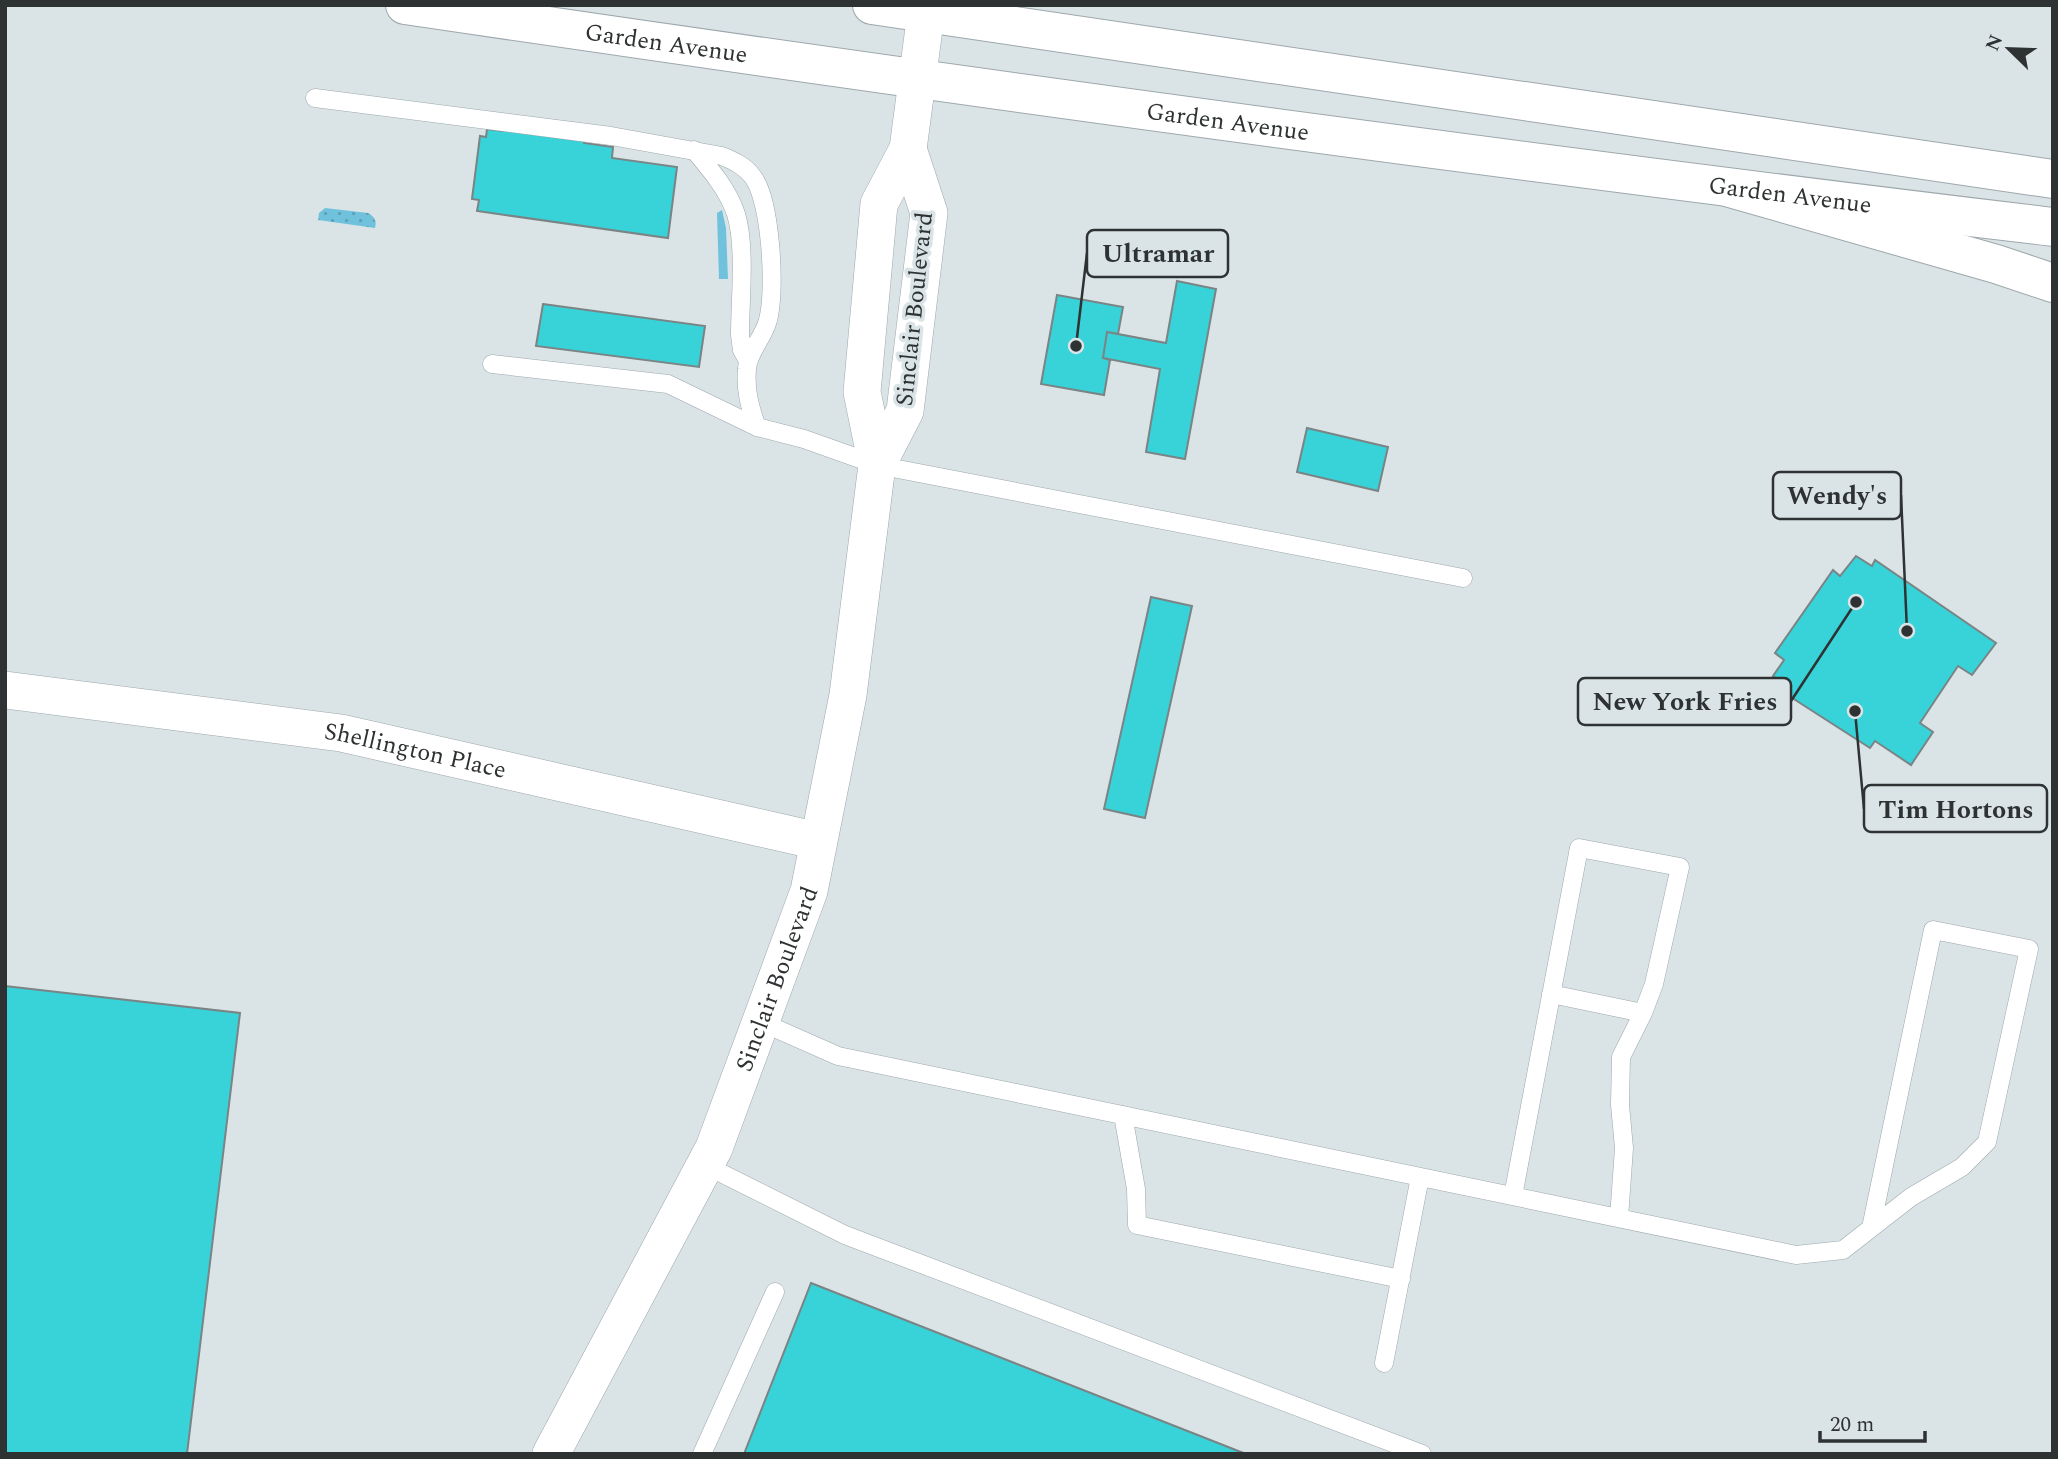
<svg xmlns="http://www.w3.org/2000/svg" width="2058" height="1459" viewBox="0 0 2058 1459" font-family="Spectral,serif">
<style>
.grass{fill:url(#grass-dots)}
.garden{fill:#70c2dc}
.building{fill:#38d2d9;stroke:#7b8484;stroke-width:2}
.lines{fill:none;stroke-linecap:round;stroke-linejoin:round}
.lane-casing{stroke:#9ea7ab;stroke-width:19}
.street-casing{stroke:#9ea7ab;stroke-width:38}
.secondary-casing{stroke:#9ea7ab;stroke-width:40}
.highway-casing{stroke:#9ea7ab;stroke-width:40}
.lane{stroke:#fff;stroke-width:18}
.street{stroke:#fff;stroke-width:37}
.secondary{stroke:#fff;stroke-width:38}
.highway{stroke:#fff;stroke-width:38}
.labels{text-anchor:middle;stroke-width:7;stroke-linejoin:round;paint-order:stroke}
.street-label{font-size:24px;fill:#2e3233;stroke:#dae4e7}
.leader{fill:none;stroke:#2e3233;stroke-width:2.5}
.callout-dot{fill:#2e3233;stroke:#dae4e7;stroke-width:2.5}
.callout{fill:#dae4e7;stroke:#2e3233;stroke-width:2.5}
.callout-label{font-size:26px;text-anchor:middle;font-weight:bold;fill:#2e3233}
</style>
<defs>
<pattern id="grass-dots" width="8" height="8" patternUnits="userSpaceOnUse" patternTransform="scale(1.75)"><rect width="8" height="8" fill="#70c2dc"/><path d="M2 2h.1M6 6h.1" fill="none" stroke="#5c9eb3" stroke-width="1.8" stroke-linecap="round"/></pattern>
</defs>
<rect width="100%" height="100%" fill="#dae4e7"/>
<!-- grass -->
<path class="grass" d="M325 208 368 213C374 216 377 221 375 228L318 220 319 213Z"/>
<!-- garden -->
<path class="garden" d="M722 210 726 228 728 279H719L717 213Z"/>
<!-- building -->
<path class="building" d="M504 126 584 137V143L613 147 612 158 677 167 668 238 477 211 479 200 472 199 480 136 486 137 487 129 503 131Z
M1177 281 1216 289 1185 459 1146 452 1160 369 1103 358 1107 332 1166 343Z
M1057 295 1123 307 1118 334 1107 332 1103 358 1110 360 1104 395 1041 384Z
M543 304 705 326 699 367 536 346Z
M1307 428 1388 447 1378 491 1297 472Z
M1856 556 1872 566 1875 560 1996 643 1972 675 1958 666 1920 723 1933 732 1911 765 1875 741 1870 748 1786 694 1790 688 1773 676 1784 660 1775 653 1833 570 1840 576Z
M1151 597 1192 606 1145 818 1104 809Z
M5 986 240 1013 187 1454H5Z
M811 1283 1246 1454H744Z"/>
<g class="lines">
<defs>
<path id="lane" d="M315 98 611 136 722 156C734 161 745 166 753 177 771 201 776 291 768 320 764 337 748 352 747 369 745 390 750 408 757 427
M694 150C711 170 728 190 736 214 746 247 740 300 740 335L742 350 748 361
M492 364 668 384 757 427 804 439 877 465 1463 578
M1551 994 1643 1013
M761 1022 838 1056 1796 1255 1843 1250 1911 1197 1962 1167 1987 1142 2029 949 1933 930 1871 1228
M1123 1115 1136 1189 1137 1225 1401 1279
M705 1165 845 1235 1422 1454
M1513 1196 1579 848 1680 867 1654 984 1643 1013 1621 1057 1620 1105 1624 1148 1619 1218
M1384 1363 1420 1177
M702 1454 775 1292"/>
<g id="street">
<path d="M877 465 905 411 929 213 908 149"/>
<path id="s1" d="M5 690 341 733 818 841"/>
<path id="s2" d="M551 1454 714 1148 809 891 848 695 877 465 862 392 879 204 908 149 926 13"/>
</g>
<g id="secondary">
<path id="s3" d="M405 5C954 86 1502 161 2053 227"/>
<path d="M872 5 2053 179"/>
</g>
<path id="highway" d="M1730 188 1996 264 2053 283"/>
</defs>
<!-- lane casing -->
<use href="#lane" class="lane-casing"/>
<!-- street casing -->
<use href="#street" class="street-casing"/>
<!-- secondary casing -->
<use href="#secondary" class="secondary-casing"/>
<!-- highway casing -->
<use href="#highway" class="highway-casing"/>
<!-- lane -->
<use href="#lane" class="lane"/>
<!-- street -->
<use href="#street" class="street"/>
<!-- secondary -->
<use href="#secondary" class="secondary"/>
<!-- highway -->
<use href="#highway" class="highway"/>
</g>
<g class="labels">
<!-- street labels -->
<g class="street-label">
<text dy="8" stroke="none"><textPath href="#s3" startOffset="264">Garden Avenue</textPath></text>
<text dy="8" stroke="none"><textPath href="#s3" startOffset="831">Garden Avenue</textPath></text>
<text dy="8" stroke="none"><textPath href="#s3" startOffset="1398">Garden Avenue</textPath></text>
<text transform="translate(914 309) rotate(-84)" y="8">Sinclair Boulevard</text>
<text dy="8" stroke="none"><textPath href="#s1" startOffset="415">Shellington Place</textPath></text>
<text dy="8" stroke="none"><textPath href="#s2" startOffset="527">Sinclair Boulevard</textPath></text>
</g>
</g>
<!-- callouts -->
<path class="leader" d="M1076 346L1087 253M1907 631L1901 495M1856 602L1791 701M1855 711L1864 809"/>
<g class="callout-dot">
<circle cx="1076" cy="346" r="7"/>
<circle cx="1907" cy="631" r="7"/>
<circle cx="1856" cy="602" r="7"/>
<circle cx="1855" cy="711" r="7"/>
</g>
<g class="callout">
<rect x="1087" y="230" width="141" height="47" rx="7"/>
<rect x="1773" y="472" width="128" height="47" rx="7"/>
<rect x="1578" y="678" width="213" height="47" rx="7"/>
<rect x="1864" y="785" width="183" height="47" rx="7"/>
</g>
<g class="callout-label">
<text x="1158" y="262">Ultramar</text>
<text x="1837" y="504">Wendy's</text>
<text x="1685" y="710">New York Fries</text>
<text x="1956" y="818">Tim Hortons</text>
</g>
<!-- border -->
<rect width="2058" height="1459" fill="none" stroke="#2e3233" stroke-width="14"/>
<!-- north arrow -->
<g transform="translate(2009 49) rotate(293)" stroke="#dae4e7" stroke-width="5" paint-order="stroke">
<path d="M0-5L12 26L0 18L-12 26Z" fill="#2e3233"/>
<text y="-10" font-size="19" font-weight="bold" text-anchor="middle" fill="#2e3233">N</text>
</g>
<!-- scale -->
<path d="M1820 1431v10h105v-10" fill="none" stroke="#2e3233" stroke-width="3.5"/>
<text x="1830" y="1431" font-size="21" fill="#2e3233" stroke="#dae4e7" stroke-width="5" paint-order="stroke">20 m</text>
</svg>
